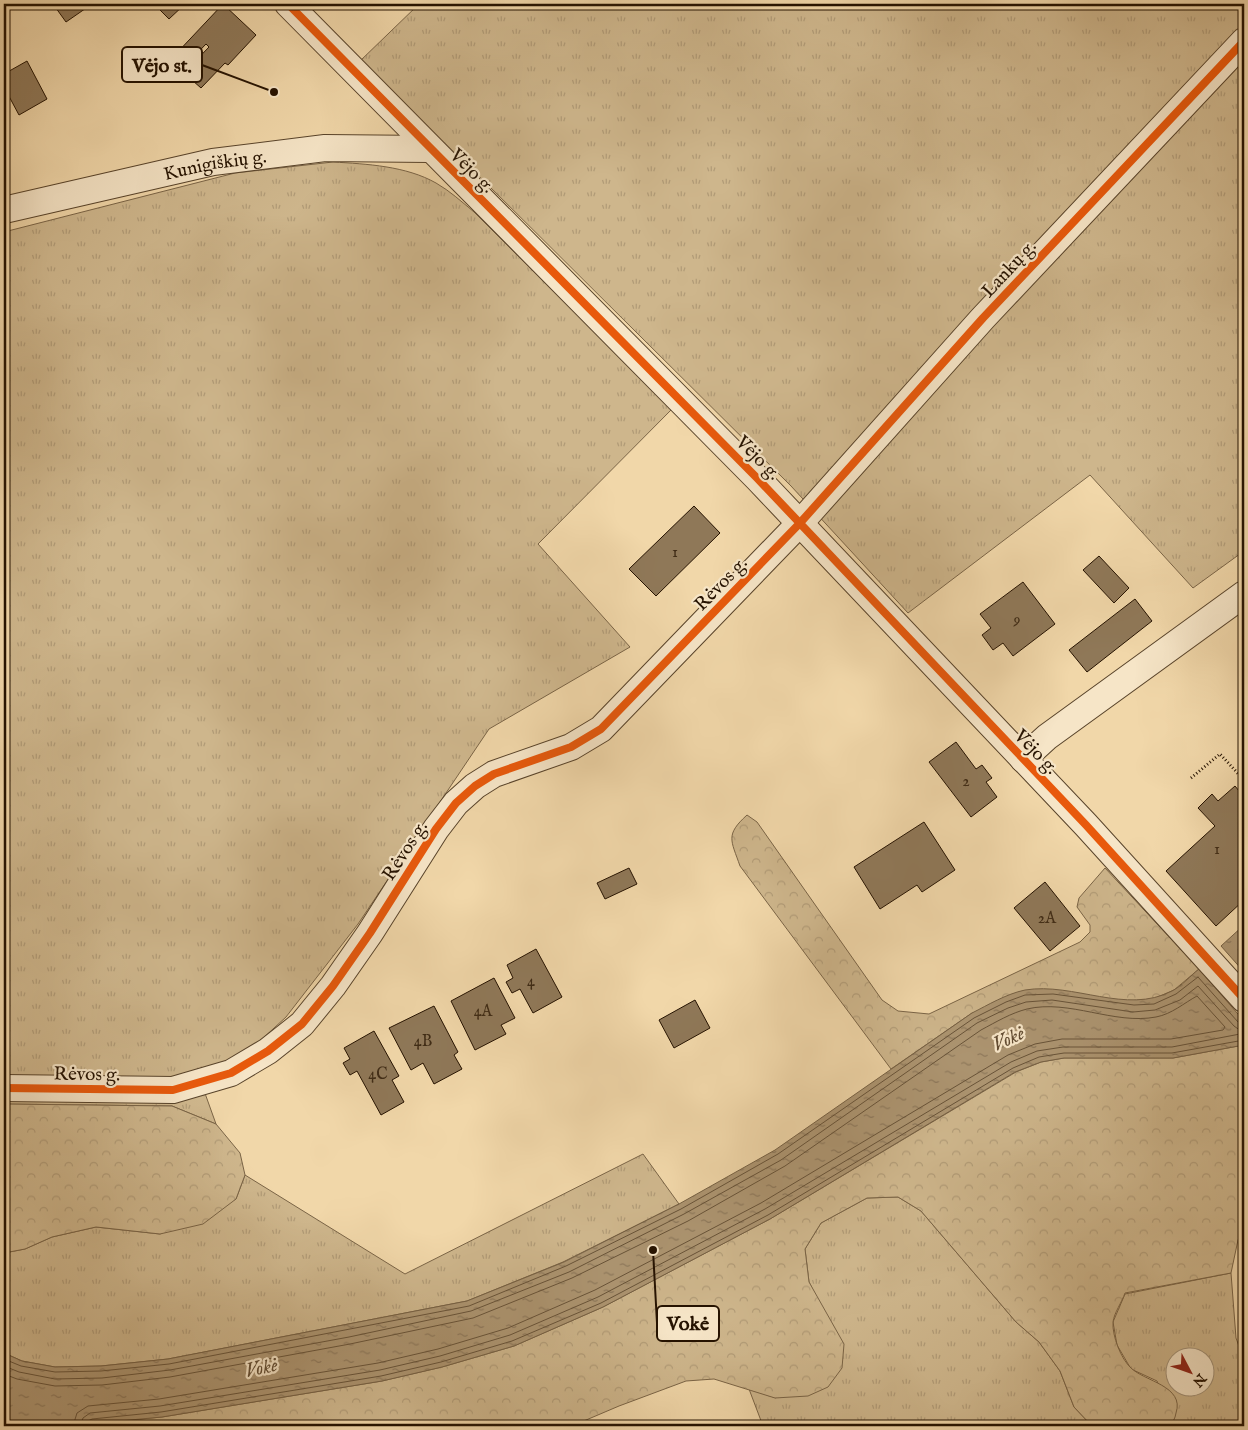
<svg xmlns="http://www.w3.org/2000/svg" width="1248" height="1430" viewBox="0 0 1248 1430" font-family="'IM FELL English',serif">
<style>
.grass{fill:url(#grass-tufts);stroke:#7a6446;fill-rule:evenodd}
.forest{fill:url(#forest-crowns);stroke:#7a6446}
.water{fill:url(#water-ripples);stroke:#766043}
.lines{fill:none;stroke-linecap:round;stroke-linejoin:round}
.shore{stroke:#685338;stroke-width:1}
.building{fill:#8f7858;stroke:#251200}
.street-casing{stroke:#58432a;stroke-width:28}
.path{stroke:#251200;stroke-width:3;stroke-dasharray:1 2.5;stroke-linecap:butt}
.street{stroke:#f6e5c7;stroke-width:26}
.cycleway-casing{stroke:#f6e5c7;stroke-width:11}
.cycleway{stroke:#e8590c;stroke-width:8}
.labels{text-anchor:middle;stroke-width:4.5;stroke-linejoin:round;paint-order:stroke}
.number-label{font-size:16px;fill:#402c16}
.street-label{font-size:19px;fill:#251200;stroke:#f6e5c7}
.water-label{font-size:20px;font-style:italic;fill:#624c32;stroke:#f6e5c7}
.leader{fill:none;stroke:#251200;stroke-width:2}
.callout-dot{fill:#251200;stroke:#f6e5c7;stroke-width:2}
.callout{fill:#f6e5c7;stroke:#251200;stroke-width:2}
.callout-label{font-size:20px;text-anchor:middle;font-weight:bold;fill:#251200}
</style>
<defs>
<pattern id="grass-tufts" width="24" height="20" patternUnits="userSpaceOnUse" patternTransform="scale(1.25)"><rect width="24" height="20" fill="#ceb68c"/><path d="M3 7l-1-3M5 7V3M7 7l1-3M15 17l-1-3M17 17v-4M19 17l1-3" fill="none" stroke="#b19b77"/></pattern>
<pattern id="forest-crowns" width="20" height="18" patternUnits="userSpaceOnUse" patternTransform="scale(1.25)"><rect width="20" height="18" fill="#ceb68c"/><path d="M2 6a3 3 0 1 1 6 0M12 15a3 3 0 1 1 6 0" fill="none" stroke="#b19b77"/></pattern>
<pattern id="water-ripples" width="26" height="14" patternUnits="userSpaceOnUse" patternTransform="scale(1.25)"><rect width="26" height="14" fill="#ac9470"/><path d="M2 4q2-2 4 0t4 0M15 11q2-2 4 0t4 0" fill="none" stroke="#8c775a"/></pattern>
</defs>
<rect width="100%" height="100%" fill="#f1d7a9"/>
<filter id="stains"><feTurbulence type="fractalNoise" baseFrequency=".004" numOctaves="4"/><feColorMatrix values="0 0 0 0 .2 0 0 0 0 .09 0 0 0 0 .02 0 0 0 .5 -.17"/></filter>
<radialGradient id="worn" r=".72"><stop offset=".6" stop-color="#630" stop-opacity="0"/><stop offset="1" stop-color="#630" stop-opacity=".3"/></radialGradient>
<!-- grass -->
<path class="grass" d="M419 4H1244V551L1193 588 1090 475 908 613 791 486 485 182 359 62Z
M333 162C367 164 406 166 436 183 450 191 462 202 474 212L672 409 538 544 630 647 489 729 358 924 286 1017 261 1040 230 1060 197 1071 216 1124 172 1106 4 1104V232L235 173Z
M643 1154 679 1204 563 1262 467 1301 168 1359 101 1366 55 1367 22 1361 4 1353V1253L25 1249 52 1237 96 1227 160 1234 236 1199 245 1175 405 1274Z
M898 1197 921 1211 1016 1322 1039 1342 1060 1371 1074 1407 1092 1426H763L749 1389 776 1398 824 1312 809 1282 805 1249 821 1223 867 1198Z
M1231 1273 1236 1338 1244 1360V1426H1169L1173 1422 1157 1381 1131 1369 1117 1345 1113 1322 1125 1294ZM1176 1358H1206V1388H1176Z"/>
<!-- forest -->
<path class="forest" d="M747 815 757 822 882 1000 898 1011 929 1014 1080 942 1090 932V925L1077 907 1079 898 1105 868 1199 969 1174 990 1153 999 972 1013 891 1069 740 866C731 840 725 835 747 815Z
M1244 1045V1228L1238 1240 1231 1273 1125 1293C1122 1302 1114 1313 1113 1322 1112 1336 1121 1359 1131 1368 1144 1381 1185 1386 1176 1413 1175 1419 1173 1422 1169 1426H1092L1074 1407 1060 1371 1039 1342 1016 1322 921 1211 898 1197 867 1198 821 1223 805 1249 809 1282 844 1344 842 1368 828 1387 808 1396 775 1398 714 1379 686 1381 619 1406 572 1426H4H67L162 1417 382 1381 442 1367 514 1346 603 1307 770 1219 1016 1072 1041 1062 1064 1058H1173Z
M4 1104 172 1106 216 1124 240 1153 245 1175 236 1199 203 1224 160 1234 96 1227 52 1237 25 1249 4 1253Z"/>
<!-- water -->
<path class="water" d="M1244 925V972L1221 946Z
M1199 969 1244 1021V1045L1173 1058H1064L1041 1062 1015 1072 770 1219 603 1307 514 1346 442 1367 382 1381 162 1417 67 1426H4V1353L22 1361 55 1367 101 1366 168 1359 467 1301 564 1262 679 1204 775 1150 972 1013C988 1005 1006 994 1025 990 1074 982 1126 1015 1172 991 1182 986 1190 976 1199 969Z"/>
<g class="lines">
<!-- shore -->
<path class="shore" d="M4 1359 21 1366 55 1372 101 1371 169 1364 469 1306 566 1266 681 1209 778 1154 974 1018 1006 1002 1025 995 1053 994 1134 1005 1154 1004 1176 994 1198 977 1238 1022 1244 1023
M4 1366 19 1372 55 1379 102 1378 170 1370 349 1337 471 1311 569 1272 684 1214 781 1160 977 1023 1008 1008 1026 1002 1052 1000 1133 1012 1155 1010 1180 1000 1198 986 1234 1026 1241 1031 1240 1034 1172 1047H1063L1037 1051 1011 1062 765 1209 598 1297 510 1335 440 1356 380 1370 160 1406 90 1413 83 1418 80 1426
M4 1374 17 1379 55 1386 102 1385 170 1377 350 1344 473 1318 572 1278 688 1221 785 1166 981 1030C996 1022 1011 1013 1027 1009 1069 999 1114 1025 1156 1017 1172 1014 1184 1003 1197 996L1225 1027 1223 1030 1171 1039H1062L1035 1044 1008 1055 761 1203 595 1290 508 1328 438 1349 378 1363 159 1399 88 1406 77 1413 73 1426
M86 1426 88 1421 92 1419 161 1412 381 1376 441 1362 512 1341 601 1303 768 1215 1013 1068 1039 1057 1064 1053H1172L1244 1040"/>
</g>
<!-- building -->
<path class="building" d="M53 4H92L66 22Z
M154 4H185L169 19Z
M223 4 256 35 228 65 225 63 201 88 184 73 209 47 206 44 185 66 174 56Z
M27 61 47 99 19 115 4 87V74Z
M694 506 720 533 656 596 629 569Z
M1099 556 1129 588 1114 603 1083 570Z
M1023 582 1055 624 1013 656 1003 643 993 650 982 635 991 628 980 614Z
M1135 599 1152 621 1087 672 1069 650Z
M956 742 976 769 982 765 992 778 986 782 997 797 971 817 929 762Z
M1235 786 1244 797V900L1216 926 1166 871 1215 826 1198 808 1212 794 1218 801Z
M924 822 955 870 922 892 917 885 880 909 854 867Z
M629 868 637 884 605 899 597 883Z
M1045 882 1080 926 1050 951 1014 908Z
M536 949 562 997 533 1013 520 989 512 993 506 982 513 978 507 965Z
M494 978 515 1018 501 1025 506 1034 475 1050 451 1001Z
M695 1000 710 1028 674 1048 659 1020Z
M434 1006 458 1052 454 1055 462 1069 434 1084 423 1063 411 1070 389 1028Z
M374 1031 399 1076 392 1080 404 1102 381 1115 357 1071 350 1075 343 1063 350 1059 344 1048Z"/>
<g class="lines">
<defs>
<g id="street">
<path d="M288 4 757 478 1086 825 1244 999"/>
<path id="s1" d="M4 210 213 162 325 148 429 149"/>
<path d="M1023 759 1047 737 1244 594"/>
<path d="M4 1088 173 1090 231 1073 268 1051 302 1024 333 986 370 933 436 829 456 803 475 786 494 774 571 747 601 729 800 523 983 318 1244 41"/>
</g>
</defs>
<!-- street casing -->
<use href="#street" class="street-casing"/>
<!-- path -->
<path class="path" d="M1191 778 1220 754 1244 780"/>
<!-- street -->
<use href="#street" class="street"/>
<defs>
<path id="cycleway" d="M288 4 757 478 1086 825 1244 999
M4 1088 173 1090 231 1073 268 1051 302 1024 333 986 370 933 436 829 456 803 475 786 494 774 571 747 601 729 800 523 983 318 1244 41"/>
</defs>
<!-- cycleway casing -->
<use href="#cycleway" class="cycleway-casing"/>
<!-- cycleway -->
<use href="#cycleway" class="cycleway"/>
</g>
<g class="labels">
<!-- number labels -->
<g class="number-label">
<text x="675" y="557">1</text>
<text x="1017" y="625">9</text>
<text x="966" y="786">2</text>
<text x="1217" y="854">1</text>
<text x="1047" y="923">2A</text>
<text x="531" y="986">4</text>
<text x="483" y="1016">4A</text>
<text x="423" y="1046">4B</text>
<text x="378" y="1079">4C</text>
</g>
<!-- street labels -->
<g class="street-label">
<text dy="7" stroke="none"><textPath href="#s1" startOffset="216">Kunigiškių g.</textPath></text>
<text transform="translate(473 170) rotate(45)" y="7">Vėjo g.</text>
<text transform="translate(1008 268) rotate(-47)" y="7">Lankų g.</text>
<text transform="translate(759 457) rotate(45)" y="7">Vėjo g.</text>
<text transform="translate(720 583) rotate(-46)" y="7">Rėvos g.</text>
<text transform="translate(1037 751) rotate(46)" y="7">Vėjo g.</text>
<text transform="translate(404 850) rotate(-57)" y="7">Rėvos g.</text>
<text transform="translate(87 1073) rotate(1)" y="7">Rėvos g.</text>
</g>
<!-- water labels -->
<g class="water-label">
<text transform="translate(1008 1038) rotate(-25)" y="7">Vokė</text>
<text transform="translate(261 1367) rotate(-12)" y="7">Vokė</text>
</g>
</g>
<!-- callouts -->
<path class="leader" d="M274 92L202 65M653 1250L657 1323"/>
<g class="callout-dot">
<circle cx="274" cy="92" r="5"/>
<circle cx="653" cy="1250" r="5"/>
</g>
<g class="callout">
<rect x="122" y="47" width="80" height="35" rx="5"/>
<rect x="657" y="1306" width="62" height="35" rx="5"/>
</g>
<g class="callout-label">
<text x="162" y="72">Vėjo st.</text>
<text x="688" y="1330">Vokė</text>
</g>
<!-- margin -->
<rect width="1248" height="1430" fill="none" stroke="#f1d7a9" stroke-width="20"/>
<rect x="5" y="5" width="1238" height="1420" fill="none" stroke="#251200" stroke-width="2.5"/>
<rect x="10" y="10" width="1228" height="1410" fill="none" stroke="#251200"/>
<!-- north arrow -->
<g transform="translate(1190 1372) rotate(131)"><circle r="24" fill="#f6e5c7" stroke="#a29177"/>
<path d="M0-4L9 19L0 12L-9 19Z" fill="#8f2418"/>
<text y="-8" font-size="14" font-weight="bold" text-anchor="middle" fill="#251200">N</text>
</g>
<rect width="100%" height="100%" filter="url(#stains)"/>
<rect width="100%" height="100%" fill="url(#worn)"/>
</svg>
